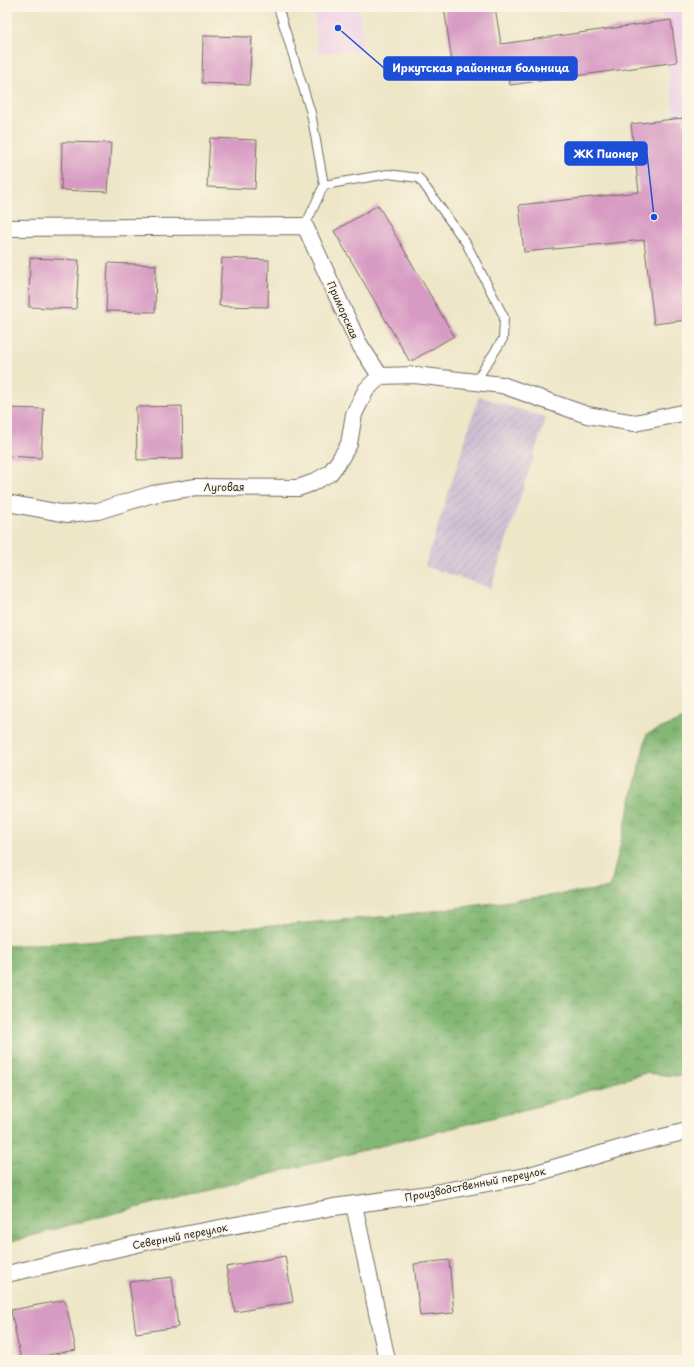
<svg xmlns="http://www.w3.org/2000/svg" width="694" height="1367" viewBox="0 0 694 1367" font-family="'Playpen Sans',sans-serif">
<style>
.built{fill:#efd0e6}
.industrial{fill:url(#industrial-furrows)}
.forest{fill:url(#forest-crowns);stroke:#57714f}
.building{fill:#d79ac3}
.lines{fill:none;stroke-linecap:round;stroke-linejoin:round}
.lane-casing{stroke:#6f6c62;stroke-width:10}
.street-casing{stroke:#6f6c62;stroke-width:18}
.lane{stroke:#fff;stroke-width:8}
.street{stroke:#fff;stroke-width:16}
.labels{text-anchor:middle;stroke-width:3;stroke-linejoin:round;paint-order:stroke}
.street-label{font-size:10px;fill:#2b2b2b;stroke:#fcf5e5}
.leader{fill:none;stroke:#1d4ed8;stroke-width:1.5}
.callout-dot{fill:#1d4ed8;stroke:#fcf5e5;stroke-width:1.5}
.callout{fill:#1d4ed8;stroke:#1d4ed8;stroke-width:1.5}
.callout-label{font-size:11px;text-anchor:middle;font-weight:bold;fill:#fff}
</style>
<defs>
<pattern id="industrial-furrows" width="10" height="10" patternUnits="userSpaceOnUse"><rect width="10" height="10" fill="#cdbed2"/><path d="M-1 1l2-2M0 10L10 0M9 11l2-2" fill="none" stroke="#b0a3b4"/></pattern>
<pattern id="forest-crowns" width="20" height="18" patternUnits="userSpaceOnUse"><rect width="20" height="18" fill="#83b773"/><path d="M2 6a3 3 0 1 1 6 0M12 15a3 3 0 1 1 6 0" fill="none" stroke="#6b955f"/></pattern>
</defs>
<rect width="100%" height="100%" fill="#fcf5e5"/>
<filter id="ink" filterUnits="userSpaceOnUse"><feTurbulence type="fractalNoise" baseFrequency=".025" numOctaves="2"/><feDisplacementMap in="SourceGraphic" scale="8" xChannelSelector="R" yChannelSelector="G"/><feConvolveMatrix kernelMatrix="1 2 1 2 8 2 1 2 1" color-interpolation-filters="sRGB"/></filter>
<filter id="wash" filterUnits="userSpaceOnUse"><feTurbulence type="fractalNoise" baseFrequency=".012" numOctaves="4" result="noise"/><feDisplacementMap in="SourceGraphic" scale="16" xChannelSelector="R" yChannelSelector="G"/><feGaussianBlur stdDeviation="0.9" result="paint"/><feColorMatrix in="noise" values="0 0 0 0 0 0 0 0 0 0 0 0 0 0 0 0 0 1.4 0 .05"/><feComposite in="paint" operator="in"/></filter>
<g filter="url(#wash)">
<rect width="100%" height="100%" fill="#ede6c7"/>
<!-- built -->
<path class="built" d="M314 7H359L363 50 318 53Z
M660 7H687V207Z"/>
<!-- industrial -->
<path class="industrial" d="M479 396 546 418 491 588 425 566Z"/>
<!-- forest -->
<path class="forest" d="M687 718V1077L645 1073 539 1106 80 1222 7 1243V946L86 941 393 916 610 888 647 734Z"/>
<g id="blocks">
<!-- building -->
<path class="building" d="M444 7H495L501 44 671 20 677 62 510 85 507 62 453 69Z
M203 36 252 37 249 85 202 83Z
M683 118 687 157V170H685L687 192V320L654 324 644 240 524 252 519 205 639 192 631 124Z
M210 138 257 140 255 189 207 187Z
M62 142 111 143 108 192 61 190Z
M378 205 454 336 410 362 334 231Z
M30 258 79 260 76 309 29 307Z
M222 258 269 260 268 307 219 306Z
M108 263 156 265 155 312 106 311Z
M182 406 183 459 137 460 136 407Z
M7 408 44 409 41 458 7 456Z
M285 1256 293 1302 235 1312 226 1267Z
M449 1260 454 1313 420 1316 414 1264Z
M172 1277 178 1327 136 1333 129 1282Z
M65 1300 76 1350 21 1360 11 1310Z"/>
</g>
</g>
<g filter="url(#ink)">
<use href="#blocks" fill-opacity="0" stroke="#6f6c62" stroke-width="1"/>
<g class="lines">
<defs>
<path id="lane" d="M278 7 311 113 324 185 305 226
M324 185 388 174 419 178 466 243 504 317 503 339 475 382"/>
<path id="street" d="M7 228 305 226 358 342 380 376 415 375 502 385 587 415 635 423 687 412
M7 503 67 514 98 511 153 494 196 487 298 488 312 483 330 473 339 461 349 444 354 414 366 390 380 376
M354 1205 387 1360
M7 1274 150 1241 334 1207 429 1194 530 1175 635 1144 687 1131"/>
</defs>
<!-- lane casing -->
<use href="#lane" class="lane-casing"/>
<!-- street casing -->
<use href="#street" class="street-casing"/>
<!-- lane -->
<use href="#lane" class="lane"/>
<!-- street -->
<use href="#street" class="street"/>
</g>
</g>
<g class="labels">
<!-- street labels -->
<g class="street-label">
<text transform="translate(343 310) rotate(66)" y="4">Приморская</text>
<text x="224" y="491">Луговая</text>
<text transform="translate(475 1184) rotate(-11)" y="4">Производственный переулок</text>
<text transform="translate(180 1236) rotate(-11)" y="4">Северный переулок</text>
</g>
</g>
<!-- callouts -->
<path class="leader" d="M338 28L384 68M654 217L647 154"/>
<g class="callout-dot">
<circle cx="338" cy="28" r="4"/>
<circle cx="654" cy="217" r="4"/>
</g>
<g class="callout">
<rect x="384" y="57" width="193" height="23" rx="4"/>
<rect x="565" y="142" width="82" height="23" rx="4"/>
</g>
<g class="callout-label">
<text x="481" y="72">Иркутская районная больница</text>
<text x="606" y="158">ЖК Пионер</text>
</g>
<!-- margin -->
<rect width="694" height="1367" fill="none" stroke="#fcf5e5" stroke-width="24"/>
</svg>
